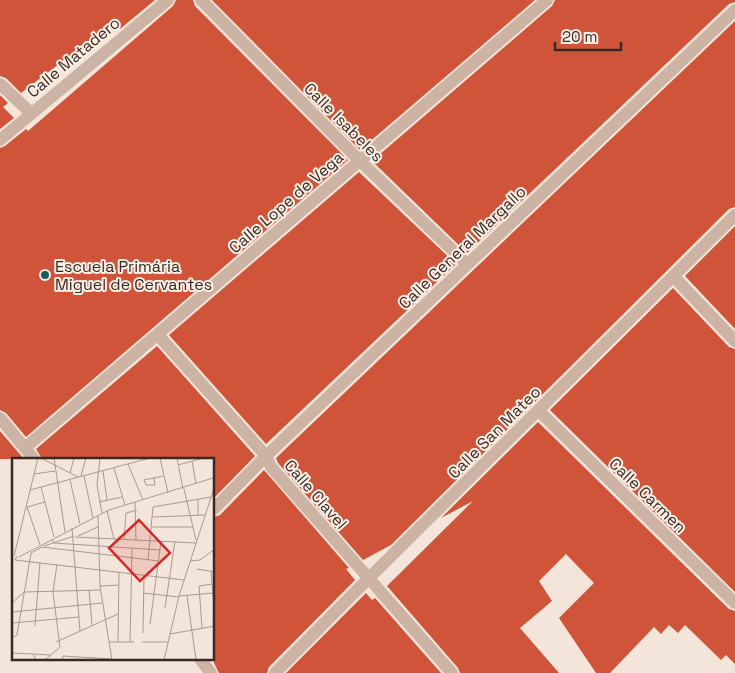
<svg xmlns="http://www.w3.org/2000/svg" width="735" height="673" viewBox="0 0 735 673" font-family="'Space Grotesk',sans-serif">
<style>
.building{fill:#d0543a}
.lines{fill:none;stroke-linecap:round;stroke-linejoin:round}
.minor{stroke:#ccb3a4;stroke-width:12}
.poi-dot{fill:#185c5b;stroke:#fbefe5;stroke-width:2}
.labels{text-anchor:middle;stroke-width:4;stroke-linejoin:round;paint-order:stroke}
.street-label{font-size:16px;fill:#372a26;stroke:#fbefe5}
.poi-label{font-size:16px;fill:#372a26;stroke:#fbefe5;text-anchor:start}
.inset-road{fill:none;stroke:#a89a91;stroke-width:1}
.view{fill:#d62828;fill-opacity:0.15;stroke:#d62828;stroke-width:2.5}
.inset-edge{fill:none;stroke:#372a26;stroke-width:2.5}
</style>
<rect width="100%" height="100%" fill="#f3e5d9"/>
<!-- building -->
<path class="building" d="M0 0H155L120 29 114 22 21 93 6 78 0 76Z
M176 0H193L195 6 348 160 26 437 6 413 0 410V148L5 146 26 129 28 131 173 6Z
M212 0H535L360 150Z
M555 0H735V2L729 4 467 253 372 161 552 6Z
M735 21V207L729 209 391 545 363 560 278 463 276 458Z
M0 95 8 103 3 107 14 118 0 129Z
M359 172 456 264 266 444 169 335Z
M735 226V329L685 276Z
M673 288 729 347 735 349V592L550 410Z
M157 346 255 456 214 498V459H42L36 449Z
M538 422 729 609 735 611V664L726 655 721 660 685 625 678 633 669 625 661 634 654 627 610 673H596L559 618 594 583 566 554 539 581 552 601 520 628 559 673H460L458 668 387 586 473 501 441 518Z
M0 431 24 459H0Z
M264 470 349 568 346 569 355 580 269 667 267 673H219L214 663V517L220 515Z
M366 593 372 600 375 598 441 673H286Z"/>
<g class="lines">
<!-- minor -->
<path class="minor" d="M201 0 359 160 467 264
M0 84 31 113
M0 140 168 0
M673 276 735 341
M158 335 266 456 271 467 452 673
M539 411 735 603
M0 418 34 459
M25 448 547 0
M214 509 266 456 735 10
M200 659 211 673
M275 673 368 579 735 215"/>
</g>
<!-- markers -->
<circle class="poi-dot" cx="45" cy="275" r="5"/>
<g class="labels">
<!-- street labels -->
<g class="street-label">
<text transform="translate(73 57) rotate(-40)" y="6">Calle Matadero</text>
<text transform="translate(344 122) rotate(45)" y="6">Calle Isabeles</text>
<text transform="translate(286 202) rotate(-41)" y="6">Calle Lope de Vega</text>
<text transform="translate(462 247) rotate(-44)" y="6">Calle General Margallo</text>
<text transform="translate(494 432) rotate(-45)" y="6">Calle San Mateo</text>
<text transform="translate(316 494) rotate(49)" y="6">Calle Clavel</text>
<text transform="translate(648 495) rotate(44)" y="6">Calle Carmen</text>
</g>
<!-- poi labels -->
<g class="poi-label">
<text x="55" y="272">Escuela Primária<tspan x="55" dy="18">Miguel de Cervantes</tspan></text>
</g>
</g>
<!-- overview -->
<g transform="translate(12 458)">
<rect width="202" height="202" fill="#f3e5d9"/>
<path class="inset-road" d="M29 0 66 19M42 0 53 74M88 0 85 27 90 55M148 0 156 35M165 0 171 31M180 3 184 26M116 6 131 42M166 7 192 0M102 10 113 47M91 13 95 42M58 15 62 0M22 16 43 13M69 18 74 0M72 18 81 60M142 20 143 27H134L132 22 151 18M58 22 68 66M29 29 42 79M172 31 184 82M18 32 138 0M186 41V57M87 44 110 39M123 44 124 82M95 53 102 81M86 57 88 128 100 202M141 59 193 57M140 69H181M60 70 68 173M66 78 86 69M63 79 184 85M40 81 42 85 148 92M112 81 114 55 125 52M28 87 15 49 33 44M32 88 62 78M2 98 26 0M5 98 3 102 172 122M7 99 97 52 201 20M136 102 141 49 199 39M178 103 188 102 203 91M185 111 203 114M199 113 203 161M88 128 107 127M77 132 80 167M131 135 167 139M167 138 202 135M175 138 184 202M0 145 12 134 88 132M153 150 163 83M0 154 90 145M0 165 67 159M138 166 149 83M23 168 28 104M190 170 187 128 200 126M131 175 132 117M158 176 203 168M0 180 5 177 19 95 30 89 147 103M44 184 106 156M97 184H122M106 184 107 114M118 184 120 91M130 184H156M0 195 21 196 24 202M22 196 38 197M33 202 48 189 41 134 45 106M50 202 51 198 100 201M152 202 167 138 203 27"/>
<path class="view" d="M127 62 158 95 128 123 97 90Z"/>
<rect width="202" height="202" class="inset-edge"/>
</g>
<!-- scale -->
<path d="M555 42v8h66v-8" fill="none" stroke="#372a26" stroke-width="2.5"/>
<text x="562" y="42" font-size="15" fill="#372a26" stroke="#fbefe5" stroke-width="4" paint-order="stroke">20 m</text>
</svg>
